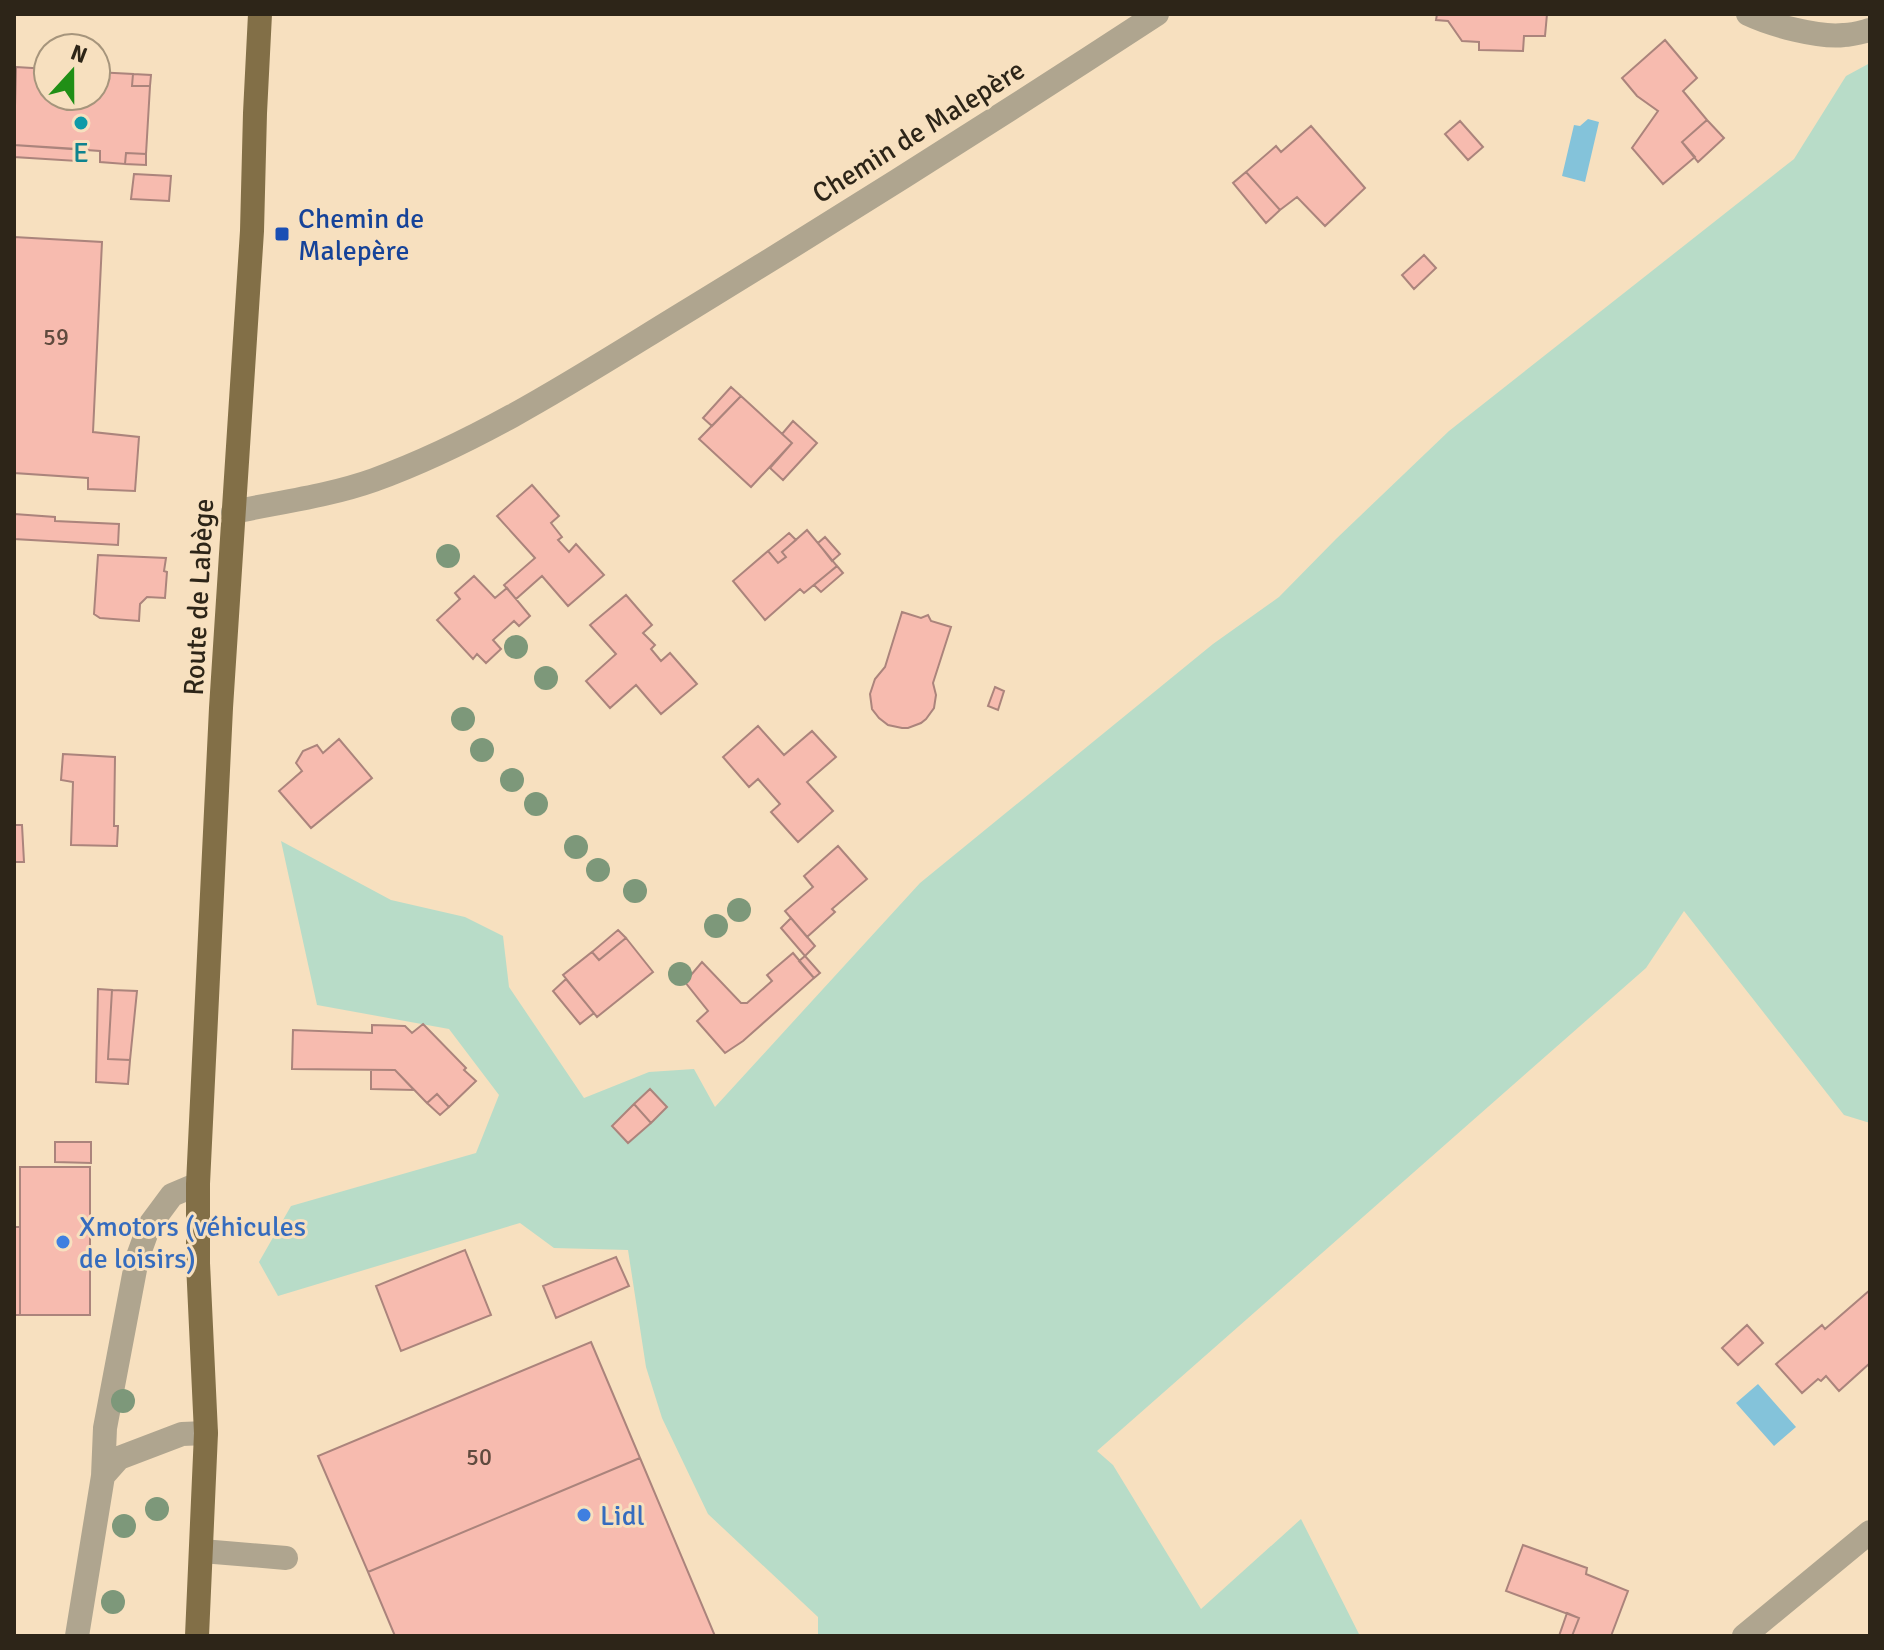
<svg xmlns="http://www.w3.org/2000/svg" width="1884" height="1650" viewBox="0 0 1884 1650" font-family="Signika,sans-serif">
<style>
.green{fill:#b8dcc8}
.water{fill:#84c3da}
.building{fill:#f7bbaf;stroke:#ab847c;stroke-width:2}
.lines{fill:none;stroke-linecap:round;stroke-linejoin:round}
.minor{stroke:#afa58f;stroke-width:24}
.major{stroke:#826f47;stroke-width:24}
.tree{fill:#7d987a}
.culture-dot{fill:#0f9aa8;stroke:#f7e0bf;stroke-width:3}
.transit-dot{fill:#1a4fb4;stroke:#f7e0bf;stroke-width:3}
.shop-dot{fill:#3f7fe0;stroke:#f7e0bf;stroke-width:3}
.labels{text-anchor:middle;stroke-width:6;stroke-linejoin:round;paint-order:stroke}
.number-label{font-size:24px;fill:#604a3e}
.street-label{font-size:28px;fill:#2d2518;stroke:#f7e0bf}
.culture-label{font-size:28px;fill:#0d838f;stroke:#f7e0bf}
.transit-label{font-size:28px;fill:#164399;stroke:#f7e0bf;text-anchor:start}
.shop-label{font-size:28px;fill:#366cbe;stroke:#f7e0bf;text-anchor:start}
</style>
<rect width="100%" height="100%" fill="#f7e0bf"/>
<!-- green -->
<path class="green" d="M1870 63V1123L1844 1115 1684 911 1646 968 1097 1451 1113 1465 1201 1609 1301 1519 1360 1636H818V1617L708 1514 662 1418 646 1367 628 1250 554 1248 520 1223 278 1296 259 1262 291 1206 476 1153 499 1095 449 1029 317 1005 281 841 391 900 465 917 503 936 509 987 584 1098 649 1072 694 1069 715 1107 920 883 1213 644 1279 597 1336 539 1449 431 1794 159 1846 76Z"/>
<!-- water -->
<path class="water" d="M1588 119 1599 122 1585 182 1562 176 1574 125 1580 126Z
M1758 1384 1796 1427 1774 1446 1736 1403Z"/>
<!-- building -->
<path class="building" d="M1437 14H1547L1545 36H1524L1523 51 1479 50V42L1462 41 1448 21 1436 20Z
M1665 40 1697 78 1683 91 1707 120 1682 142 1695 157 1663 184 1632 148 1658 111 1637 96 1622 78Z
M16 67 48 69V96H96V72L133 74 132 86H150L146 154 126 153 125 164 100 162V151L14 145Z
M133 74 151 75 150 86H132Z
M1707 120 1724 138 1698 162 1682 142Z
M1460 121 1483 147 1468 160 1445 134Z
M1311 126 1365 188 1325 226 1297 197 1280 210 1246 172 1276 146 1281 152Z
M14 145 77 149V161L14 157Z
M126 153 146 154V165L125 164Z
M1246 172 1280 210 1266 223 1233 183Z
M134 174 171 176 169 201 131 199Z
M14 237 102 242 93 432 139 437 135 491 88 489V478L14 473Z
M1424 255 1436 268 1414 289 1402 275Z
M731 387 741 396 712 426 703 418Z
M741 396 792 443 751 487 699 439Z
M793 421 817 443 783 480 770 468 792 443 782 434Z
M532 485 559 516 551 523 562 537 558 540 569 552 576 544 604 575 568 606 542 576 516 599 504 585 535 558 497 516Z
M14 514 55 517V521L119 524 118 545 14 539Z
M807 530 837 566 804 593 800 589 765 620 733 581 768 551 778 563 786 557 782 552Z
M789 533 796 540 782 552 786 557 778 563 768 551Z
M825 537 840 554 832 561 818 543Z
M98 555 166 558 164 571 167 572 165 598 147 597 140 604 139 621 100 618 94 614Z
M837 566 843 573 821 592 814 585Z
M474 576 495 598 507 588 530 616 519 626 514 621 493 640 501 649 486 663 477 654 473 659 437 620 460 599 455 593Z
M626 595 652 625 643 633 655 645 651 649 661 661 670 653 697 684 661 714 636 685 610 708 586 681 616 654 590 625Z
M902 612 921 618 928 615 931 621 951 627 933 683 936 695 934 708 926 719 921 723 908 728H902L888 725 879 718 872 709 870 694 875 679 885 667Z
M995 687 1004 691 998 710 988 706Z
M758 726 784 755 812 731 836 757 807 782 833 811 798 842 771 812 780 804 758 779 749 787 723 757Z
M339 739 372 778 311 828 279 791 302 771 296 763 303 751 317 745 323 753Z
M63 754 115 757 114 826H118L117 846 71 845 73 782 61 780Z
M14 825H22L24 862H14Z
M838 846 867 879 832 909 835 912 807 937 785 911 813 887 804 876Z
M791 918 815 946 805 956 781 928Z
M618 930 626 938 599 960 592 952Z
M626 938 653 972 597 1017 563 975 592 952 599 960Z
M793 953 814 978 743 1041 725 1053 697 1021 708 1011 685 982 702 962 741 1003H747L772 981 767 975Z
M805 956 820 973 814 978 799 961Z
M566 979 594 1013 580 1024 553 991Z
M98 989 112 990 108 1059 130 1060 128 1084 96 1082Z
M112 990 137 991 130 1060 108 1059Z
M423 1024 466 1068 464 1070 476 1081 449 1107 437 1094 427 1103 395 1070 292 1069 293 1030 372 1033V1025L405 1026 412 1033Z
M371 1070H395L414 1090 371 1089Z
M650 1089 667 1107 651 1123 634 1104Z
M437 1094 449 1107 440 1115 427 1103Z
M634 1104 651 1123 628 1143 612 1126Z
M55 1142H91V1163L55 1162Z
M20 1167H90V1315H20Z
M14 1227H20V1315H14Z
M465 1250 491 1315 401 1351 376 1286Z
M616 1257 629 1286 556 1318 543 1286Z
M1870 1290V1363L1839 1391 1826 1376 1821 1381 1818 1379 1802 1393 1776 1364 1822 1325 1825 1329Z
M1747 1325 1763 1343 1738 1365 1722 1348Z
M591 1342 640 1458 368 1572 318 1456Z
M640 1458 715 1636H395L368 1572Z
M1523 1545 1587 1568 1586 1574 1628 1591 1611 1636H1572L1579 1618 1506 1591Z
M1567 1613 1579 1618 1572 1636H1559Z"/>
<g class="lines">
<!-- minor -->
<path class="minor" d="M1748 14C1771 25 1819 38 1844 35 1853 35 1862 32 1870 30
M233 512C280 502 329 496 374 480 487 439 590 370 692 308 849 212 1004 114 1157 14
M103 1476 119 1458 182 1434 206 1433
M202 1551 286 1558
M77 1636 103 1476 105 1428 137 1259 149 1226 172 1195 198 1184
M1744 1636 1870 1532"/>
<!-- major -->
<path class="major" d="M197 1636 206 1433 198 1263V1184L221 708 252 231 255 113 260 14"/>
</g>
<!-- trees -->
<g class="tree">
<circle cx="448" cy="556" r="12"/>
<circle cx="516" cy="647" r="12"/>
<circle cx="546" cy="678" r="12"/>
<circle cx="463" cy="719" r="12"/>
<circle cx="482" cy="750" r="12"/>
<circle cx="512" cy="780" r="12"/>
<circle cx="536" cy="804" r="12"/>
<circle cx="576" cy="847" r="12"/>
<circle cx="598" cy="870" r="12"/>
<circle cx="635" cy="891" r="12"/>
<circle cx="739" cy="910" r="12"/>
<circle cx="716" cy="926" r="12"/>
<circle cx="680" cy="974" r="12"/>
<circle cx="123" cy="1401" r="12"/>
<circle cx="157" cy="1509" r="12"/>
<circle cx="124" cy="1526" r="12"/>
<circle cx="113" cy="1602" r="12"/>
</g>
<!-- markers -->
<circle class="culture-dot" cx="81" cy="123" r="8"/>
<rect class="transit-dot" x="274" y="226" width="16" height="16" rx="4"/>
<g class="shop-dot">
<circle cx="63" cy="1242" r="8"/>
<circle cx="584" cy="1515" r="8"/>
</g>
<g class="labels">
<!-- number labels -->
<g class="number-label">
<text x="56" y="345">59</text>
<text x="479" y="1465">50</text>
</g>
<!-- street labels -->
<g class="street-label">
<text transform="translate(918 131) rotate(-32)" y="10">Chemin de Malepère</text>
<text transform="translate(198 597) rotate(-87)" y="10">Route de Labège</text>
</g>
<!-- culture labels -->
<g class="culture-label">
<text x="81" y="162">E</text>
</g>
<!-- transit labels -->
<g class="transit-label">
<text x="298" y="228">Chemin de<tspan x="298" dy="32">Malepère</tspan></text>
</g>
<!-- shop labels -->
<g class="shop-label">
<text x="79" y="1236">Xmotors (véhicules<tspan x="79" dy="32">de loisirs)</tspan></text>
<text x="600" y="1525">Lidl</text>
</g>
</g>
<!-- border -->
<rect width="1884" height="1650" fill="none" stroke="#2d2518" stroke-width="32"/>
<!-- north arrow -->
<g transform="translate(72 72) rotate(21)"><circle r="38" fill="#f7e0bf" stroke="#a6957c" stroke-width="2"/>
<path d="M0-6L14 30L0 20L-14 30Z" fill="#208f16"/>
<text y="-12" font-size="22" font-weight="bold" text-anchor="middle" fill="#2d2518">N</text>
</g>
</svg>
